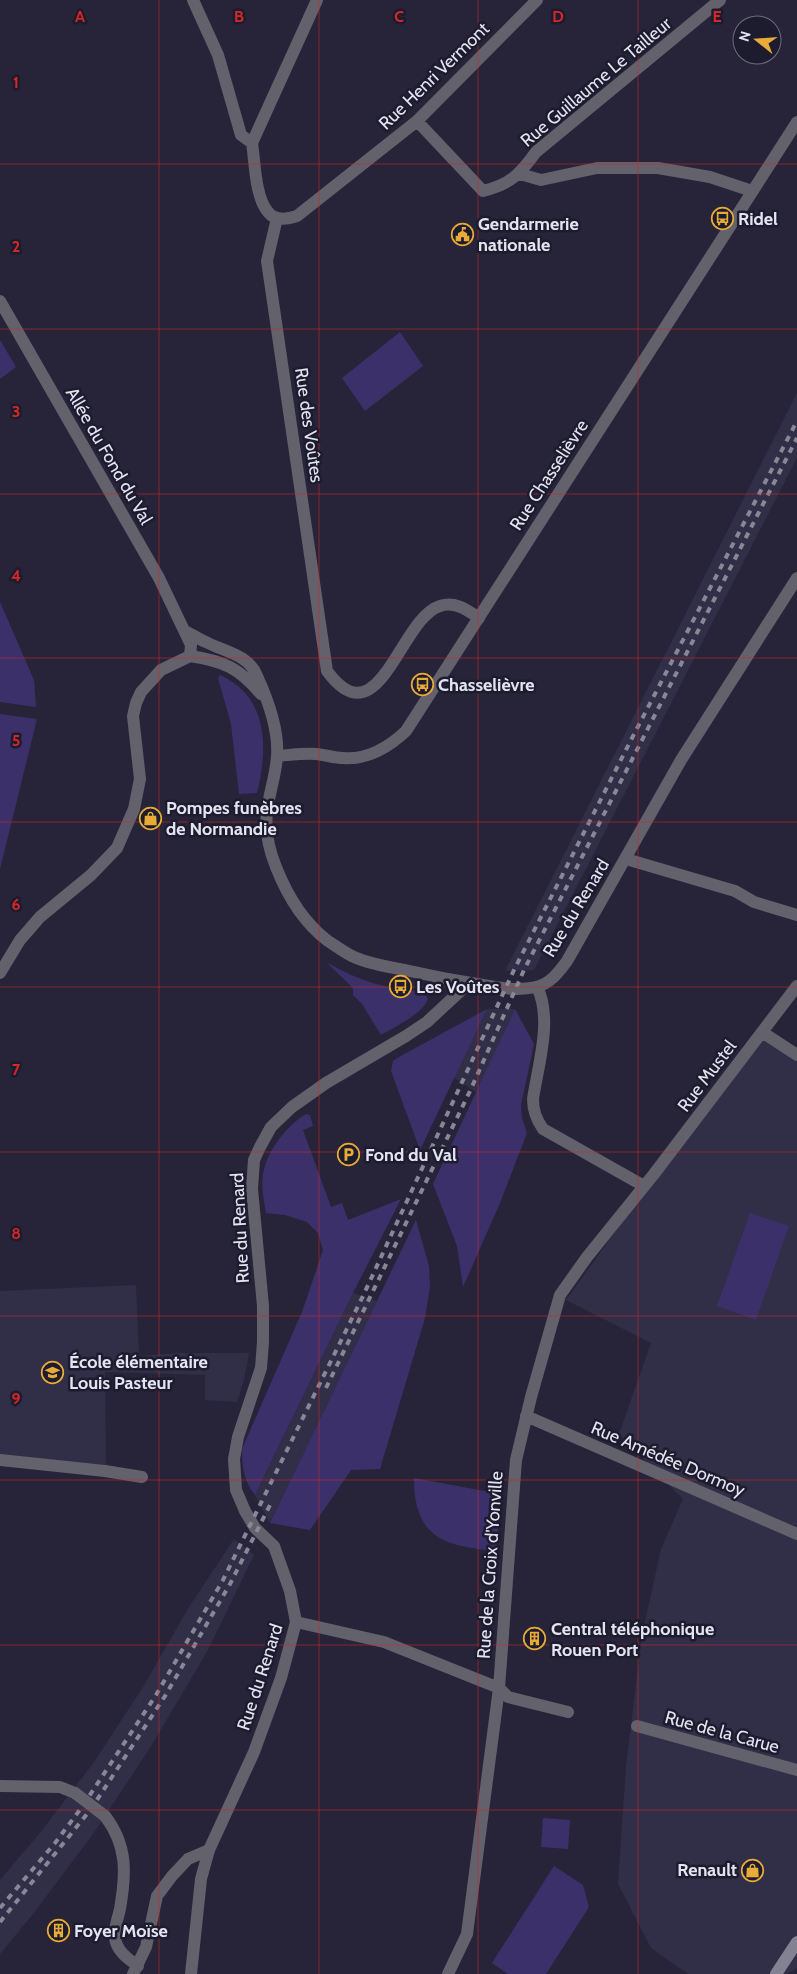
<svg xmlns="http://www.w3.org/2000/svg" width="797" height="1974" viewBox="0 0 797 1974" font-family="Cabin,sans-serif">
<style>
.built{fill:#312e47}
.green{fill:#3c306b}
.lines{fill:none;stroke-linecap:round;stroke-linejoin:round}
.minor{stroke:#62616c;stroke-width:12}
.tertiary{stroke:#62616c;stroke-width:12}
.secondary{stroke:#838293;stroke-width:12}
.rail{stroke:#888697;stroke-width:4;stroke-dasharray:6 6;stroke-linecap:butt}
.minor-bridge{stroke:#62616c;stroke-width:12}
.grid{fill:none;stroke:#d62828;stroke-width:1;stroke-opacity:0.55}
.labels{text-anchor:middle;stroke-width:5;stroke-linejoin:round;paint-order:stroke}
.street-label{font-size:18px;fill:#e4e3f1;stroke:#1d1b2e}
.poi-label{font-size:18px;font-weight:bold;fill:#e4e3f1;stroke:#1d1b2e;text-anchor:start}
.grid-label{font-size:16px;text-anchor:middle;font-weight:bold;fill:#d62828;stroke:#1d1b2e;stroke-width:5;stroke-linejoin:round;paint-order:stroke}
</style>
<rect width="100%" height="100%" fill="#272439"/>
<!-- built -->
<path class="built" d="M797 393V458L534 970 505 971Z
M487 1009H515L477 1093 453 1077Z
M757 1035 797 1051V1968L787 1974H688L651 1948 618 1884 626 1766 642 1635 661 1549 683 1499 619 1434 651 1343 566 1300Z
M136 1285 139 1356 178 1353H249L244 1380 237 1402 205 1400V1375L105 1372 106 1465 0 1455V1291Z
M353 1293 377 1301 270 1523 255 1495Z
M234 1539 254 1555 208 1650 150 1748 93 1834 33 1914 0 1954V1880L43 1829 94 1762 143 1687 189 1607Z"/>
<!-- green -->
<path class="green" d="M400 332 423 366 365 411 342 378Z
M0 340 16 367 0 379Z
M0 602 34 680 36 707 0 702Z
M220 675C269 697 268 749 257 793L239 794 231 724 218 678Z
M0 714 37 719 0 869Z
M326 962C353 977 370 984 399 989 408 991 423 990 428 998 426 1012 393 1028 381 1035L362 1004 353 995V988Z
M487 1009 420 1150 391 1071 393 1061 399 1057Z
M515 1009 534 1044 521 1105 522 1118 527 1133 500 1203 463 1287 457 1246 433 1184Z
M306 1114 310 1115 313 1126 303 1130 331 1207 342 1203 348 1220 401 1199 353 1293 255 1495C244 1481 242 1467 242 1449L302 1312 323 1250 318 1233 307 1222 285 1215 266 1213C264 1201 261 1187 263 1174 267 1151 286 1126 306 1114Z
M750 1213 789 1226 756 1320 717 1306Z
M416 1220 429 1266 430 1286 425 1318 380 1469 351 1470 310 1530 270 1523Z
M414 1478 501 1494 496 1551C444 1546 414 1538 414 1478Z
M543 1818 570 1820 568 1849 541 1847Z
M554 1866 583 1885 589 1907 546 1974H508L492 1963Z"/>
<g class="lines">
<!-- minor -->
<path class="minor" d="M193 0 218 55 241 135 252 143C255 162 255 197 268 212 275 221 288 219 297 216L417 121 537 0
M417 121 483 191C511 184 520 174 536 152L720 0
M252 143 317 0
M520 174 541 180 597 168H658L710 177 752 191
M277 218 267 261 327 671C379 742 400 618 440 606 455 601 467 610 479 618
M626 859 735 891 754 902 797 915
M0 973 20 940 40 917 91 875 117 848 134 809 140 779 133 716 136 703 141 692 161 670 190 656
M537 987C553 1019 538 1065 533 1099 533 1111 536 1119 543 1129L644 1186
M762 1032 797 1055
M526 1416 797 1534
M0 1460 105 1471 142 1477
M296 1622 384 1642 499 1688 508 1697 568 1712
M637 1726 797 1770
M0 1786 60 1787 75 1793
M105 1816C128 1846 126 1874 120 1909 118 1918 114 1928 115 1936 115 1950 128 1959 138 1966
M133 1974 146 1947 157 1896 172 1876 188 1859 209 1850
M448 1974 467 1934 499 1688 516 1460 531 1397 560 1295 587 1257 654 1174 797 986"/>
<!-- tertiary -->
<path class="tertiary" d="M0 301 159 578 191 645 190 656C224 661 239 668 261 694
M185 631C193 635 200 640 208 643 226 652 249 655 257 676 268 700 279 729 277 756 276 775 269 793 267 812 265 830 269 850 276 867 287 895 304 923 328 941 336 946 345 953 354 957 370 964 388 967 405 970 431 976 457 981 483 985 501 988 518 991 536 987 550 984 559 972 567 961L681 760 797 578
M277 756C290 755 304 753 316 754 326 755 334 758 343 758 368 760 389 747 406 731L797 122
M191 1974 201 1879 209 1850 254 1752 281 1678 296 1622 290 1591 274 1546 255 1528 245 1511 236 1490 234 1459 238 1437 261 1368 263 1342V1306L252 1189 254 1160 260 1147 271 1127 292 1107 326 1083 406 1036 427 1022 469 983"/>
<!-- secondary -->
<path class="secondary" d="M776 1974 797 1942"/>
<!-- rail -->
<path class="rail" d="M326 1388 471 1089 524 970 797 438
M0 1908 55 1843 82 1807 156 1695 223 1580 363 1296 514 970 631 740 797 421
M0 1922 91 1809 165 1696 230 1584 270 1505"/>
<!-- minor-bridge -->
<path class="minor-bridge" d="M75 1793 105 1816"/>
</g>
<!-- grid -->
<path class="grid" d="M159 0V1974M319 0V1974M478 0V1974M638 0V1974M0 164H797M0 329H797M0 494H797M0 658H797M0 822H797M0 987H797M0 1152H797M0 1316H797M0 1480H797M0 1645H797M0 1810H797"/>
<!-- icons -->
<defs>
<symbol id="bus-ring" viewBox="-11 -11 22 22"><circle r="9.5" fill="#1d1b2e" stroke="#e8ab37" stroke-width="1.5"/><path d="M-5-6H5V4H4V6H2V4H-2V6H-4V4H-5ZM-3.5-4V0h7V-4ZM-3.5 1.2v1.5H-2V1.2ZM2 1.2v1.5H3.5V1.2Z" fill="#e8ab37"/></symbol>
<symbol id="civic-ring" viewBox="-11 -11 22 22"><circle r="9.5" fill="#1d1b2e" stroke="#e8ab37" stroke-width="1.5"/><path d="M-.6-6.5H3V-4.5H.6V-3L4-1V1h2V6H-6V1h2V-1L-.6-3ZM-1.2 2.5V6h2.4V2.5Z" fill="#e8ab37"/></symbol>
<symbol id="shop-ring" viewBox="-11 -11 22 22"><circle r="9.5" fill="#1d1b2e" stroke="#e8ab37" stroke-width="1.5"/><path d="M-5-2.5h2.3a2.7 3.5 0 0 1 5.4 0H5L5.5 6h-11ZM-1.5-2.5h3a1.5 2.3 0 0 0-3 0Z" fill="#e8ab37"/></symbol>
<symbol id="parking-ring" viewBox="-11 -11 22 22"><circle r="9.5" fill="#1d1b2e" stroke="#e8ab37" stroke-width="1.5"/><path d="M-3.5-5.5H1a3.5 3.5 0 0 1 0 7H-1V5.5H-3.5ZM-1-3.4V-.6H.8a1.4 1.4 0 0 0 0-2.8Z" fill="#e8ab37"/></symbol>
<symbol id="school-ring" viewBox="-11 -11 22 22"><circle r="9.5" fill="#1d1b2e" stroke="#e8ab37" stroke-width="1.5"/><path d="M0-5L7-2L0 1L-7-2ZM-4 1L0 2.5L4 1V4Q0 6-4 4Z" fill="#e8ab37"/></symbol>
<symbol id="building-ring" viewBox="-11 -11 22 22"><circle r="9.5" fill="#1d1b2e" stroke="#e8ab37" stroke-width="1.5"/><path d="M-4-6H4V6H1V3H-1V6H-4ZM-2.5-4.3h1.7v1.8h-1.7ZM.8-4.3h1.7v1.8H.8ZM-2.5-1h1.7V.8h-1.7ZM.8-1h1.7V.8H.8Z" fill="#e8ab37"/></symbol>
</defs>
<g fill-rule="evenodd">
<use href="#bus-ring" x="710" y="206" width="25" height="25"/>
<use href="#civic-ring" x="450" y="222" width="25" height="25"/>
<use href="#bus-ring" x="410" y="672" width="25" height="25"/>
<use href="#shop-ring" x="138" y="806" width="25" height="25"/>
<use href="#bus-ring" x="388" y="974" width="25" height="25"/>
<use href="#parking-ring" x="336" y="1142" width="25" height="25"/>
<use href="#school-ring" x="40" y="1360" width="25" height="25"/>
<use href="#building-ring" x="522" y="1626" width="25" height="25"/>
<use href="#shop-ring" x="740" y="1858" width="25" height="25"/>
<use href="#building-ring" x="46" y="1918" width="25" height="25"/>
</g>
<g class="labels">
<!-- street labels -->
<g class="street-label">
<text transform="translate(434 76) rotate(-44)" y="6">Rue Henri Vermont</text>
<text transform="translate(596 82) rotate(-40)" y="6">Rue Guillaume Le Tailleur</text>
<text transform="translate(309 425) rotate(82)" y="6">Rue des Voûtes</text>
<text transform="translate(109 456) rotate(60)" y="6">Allée du Fond du Val</text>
<text transform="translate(549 475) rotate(-57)" y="6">Rue Chasselièvre</text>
<text transform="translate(576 908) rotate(-59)" y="6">Rue du Renard</text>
<text transform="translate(707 1076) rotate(-53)" y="6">Rue Mustel</text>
<text transform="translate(240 1228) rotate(-93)" y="6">Rue du Renard</text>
<text transform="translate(668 1459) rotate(23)" y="6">Rue Amédée Dormoy</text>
<text transform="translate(490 1565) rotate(-86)" y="6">Rue de la Croix d'Yonville</text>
<text transform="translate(260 1677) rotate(-72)" y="6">Rue du Renard</text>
<text transform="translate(722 1732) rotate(15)" y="6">Rue de la Carue</text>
</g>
<!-- poi labels -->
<g class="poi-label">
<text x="738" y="225">Ridel</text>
<text x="478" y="230">Gendarmerie<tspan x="478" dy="21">nationale</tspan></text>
<text x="438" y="691">Chasselièvre</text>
<text x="166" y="814">Pompes funèbres<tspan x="166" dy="21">de Normandie</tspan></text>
<text x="416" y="993">Les Voûtes</text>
<text x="365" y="1161">Fond du Val</text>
<text x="69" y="1368">École élémentaire<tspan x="69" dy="21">Louis Pasteur</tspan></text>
<text x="551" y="1635">Central téléphonique<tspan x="551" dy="21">Rouen Port</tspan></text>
<text x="737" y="1876" text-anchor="end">Renault</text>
<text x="74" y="1937">Foyer Moïse</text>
</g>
</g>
<g class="grid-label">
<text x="80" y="22">A</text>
<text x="239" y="22">B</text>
<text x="399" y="22">C</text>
<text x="558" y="22">D</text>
<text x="717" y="22">E</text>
<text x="16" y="88">1</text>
<text x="16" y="252">2</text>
<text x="16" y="417">3</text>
<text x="16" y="581">4</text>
<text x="16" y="746">5</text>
<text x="16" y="910">6</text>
<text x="16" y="1075">7</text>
<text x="16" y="1239">8</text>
<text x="16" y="1404">9</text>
</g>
<!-- north arrow -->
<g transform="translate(757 40) rotate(287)"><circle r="24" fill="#1d1b2e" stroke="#6d6b7c"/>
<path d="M0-4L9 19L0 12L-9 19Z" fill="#e8ab37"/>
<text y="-8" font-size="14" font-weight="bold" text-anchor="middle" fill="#e4e3f1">N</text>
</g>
</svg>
